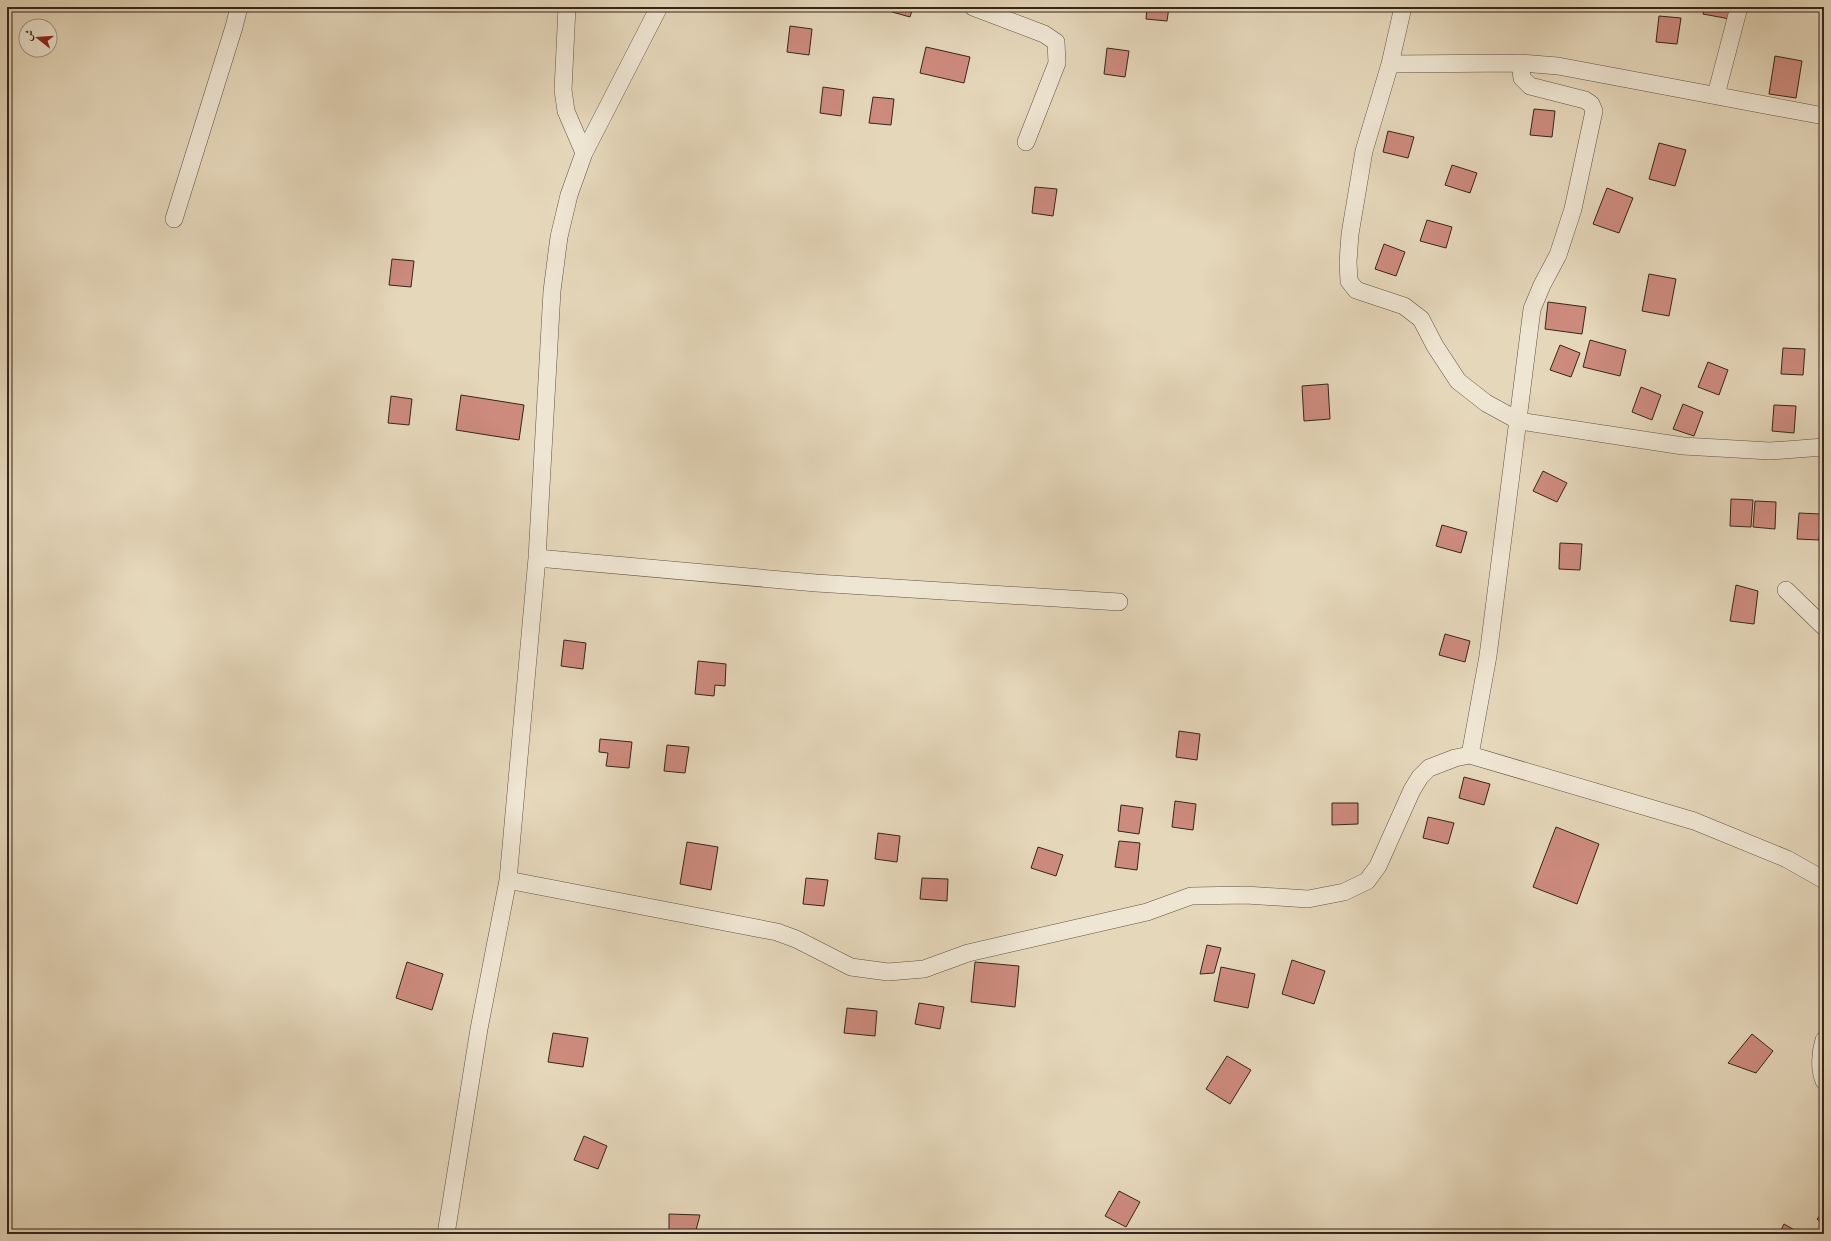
<svg xmlns="http://www.w3.org/2000/svg" width="1831" height="1241" viewBox="0 0 1831 1241" font-family="'IM FELL Double Pica',Amiri,serif">
<style>
.building{fill:#cd8b7e;stroke:#36251b}
.lines{fill:none;stroke-linecap:round;stroke-linejoin:round}
.minor-casing{stroke:#625243;stroke-width:18}
.minor{stroke:#eee5d2;stroke-width:17}
</style>
<rect width="100%" height="100%" fill="#e5d7ba"/>
<filter id="stains"><feTurbulence type="fractalNoise" baseFrequency=".005" numOctaves="4"/><feColorMatrix values="0 0 0 0 .2 0 0 0 0 .09 0 0 0 0 .02 0 0 0 .5 -.17"/></filter>
<radialGradient id="worn" r=".72"><stop offset=".6" stop-color="#630" stop-opacity="0"/><stop offset="1" stop-color="#630" stop-opacity=".3"/></radialGradient>
<!-- building -->
<path class="building" d="M886 7H913L910 17 885 10Z
M1147 7H1169L1167 21 1146 19Z
M1705 7H1732L1730 19 1703 14Z
M1659 16 1681 18 1677 44 1656 42Z
M790 26 812 29 809 55 787 52Z
M926 47 970 57 964 83 920 73Z
M1107 48 1129 51 1125 77 1104 74Z
M1775 56 1802 61 1796 98 1769 94Z
M823 87 844 90 841 116 820 113Z
M873 97 894 99 891 125 869 123Z
M1534 109 1555 111 1552 137 1530 135Z
M1388 131 1414 137 1408 158 1383 152Z
M1659 143 1686 150 1675 186 1649 179Z
M1452 165 1477 173 1470 193 1445 185Z
M1035 187 1057 189 1053 216 1032 213Z
M1607 188 1633 198 1619 233 1593 224Z
M1427 220 1452 227 1446 248 1420 241Z
M1384 244 1405 252 1396 276 1375 269Z
M392 259 414 261 411 287 389 285Z
M1649 274 1676 279 1669 316 1642 311Z
M1548 302 1586 307 1582 334 1545 329Z
M1590 340 1626 350 1620 376 1583 367Z
M1560 345 1580 353 1571 377 1550 370Z
M1783 348 1805 349 1803 375 1781 374Z
M1708 362 1728 370 1719 395 1698 387Z
M1328 384 1330 419 1304 421 1302 386Z
M1641 387 1661 395 1652 420 1632 412Z
M461 395 524 405 519 440 456 430Z
M391 396 412 399 409 425 388 423Z
M1683 404 1703 412 1694 436 1673 429Z
M1774 405 1796 406 1794 433 1772 431Z
M1543 471 1567 483 1557 502 1533 491Z
M1731 499 1753 500 1751 527 1730 526Z
M1755 501 1776 502 1775 529 1753 527Z
M1799 513 1821 514 1819 540 1797 539Z
M1442 525 1467 532 1461 553 1436 546Z
M1560 543 1582 544 1580 570 1559 569Z
M1736 585 1758 591 1754 624 1730 621Z
M1445 634 1470 641 1465 662 1439 655Z
M564 640 586 643 583 669 561 666Z
M698 661 726 664 725 686 715 685 714 696 695 694Z
M1179 731 1200 734 1197 760 1176 757Z
M600 739 632 742 629 768 606 766 608 753 599 752Z
M667 745 689 747 685 773 664 771Z
M1464 777 1490 784 1484 805 1459 798Z
M1175 801 1196 804 1193 830 1172 827Z
M1332 803H1358V824L1332 825Z
M1121 805 1143 808 1139 834 1118 831Z
M1428 817 1454 823 1448 844 1423 838Z
M1556 827 1599 844 1577 904 1533 887Z
M878 833 900 836 897 862 875 859Z
M1119 841 1140 843 1137 870 1115 867Z
M687 842 718 847 711 890 680 884Z
M1038 847 1063 855 1056 876 1031 868Z
M806 878 828 880 824 906 803 904Z
M922 878 948 879 947 901 920 899Z
M1207 945 1221 948 1214 973 1200 974Z
M1292 960 1325 971 1314 1004 1282 994Z
M407 962 443 974 432 1010 396 998Z
M975 962 1019 966 1015 1007 971 1002Z
M1221 967 1255 974 1248 1008 1214 1001Z
M919 1003 944 1007 940 1029 915 1024Z
M847 1008 877 1011 875 1036 844 1033Z
M553 1033 588 1038 583 1067 548 1062Z
M1752 1034 1773 1051 1756 1073 1728 1063Z
M1227 1056 1251 1070 1230 1104 1206 1089Z
M584 1136 607 1146 598 1169 574 1160Z
M1119 1191 1140 1202 1126 1227 1105 1216Z
M1824 1211V1226L1817 1219Z
M669 1214 700 1215 695 1234H669Z
M1784 1224 1798 1232 1797 1234H1779Z"/>
<g class="lines">
<defs>
<path id="minor" d="M567 7 563 90 566 111 584 153
M973 7 1044 34 1056 42 1057 63 1026 142
M1403 7 1390 64 1364 151 1350 234 1348 262 1349 281 1356 290 1404 306 1421 319 1435 346 1458 381 1486 403 1519 421 1683 446 1770 451 1824 447
M1390 64 1520 63 1558 66 1824 116
M1716 95 1739 7
M174 219 234 27 239 7
M537 558 816 583 1119 602
M1786 590 1824 627
M1470 755 1488 656 1532 309 1542 285 1558 255 1573 209 1594 111 1591 104 1585 100 1530 86 1522 78 1520 63
M508 880 777 932 796 939 851 967 888 972 924 969 968 953 1147 912 1191 896 1246 895 1308 899 1344 892 1367 881 1378 866 1412 790 1420 777 1429 768 1455 758 1470 755 1694 821 1787 859 1824 880
M1824 1040C1820 1053 1819 1069 1824 1081
M446 1234 479 1029 508 880 537 558 552 291 559 237 569 195 584 153 659 7"/>
</defs>
<!-- minor casing -->
<use href="#minor" class="minor-casing"/>
<!-- minor -->
<use href="#minor" class="minor"/>
</g>
<!-- margin -->
<rect width="1831" height="1241" fill="none" stroke="#e5d7ba" stroke-width="24"/>
<rect x="8" y="8" width="1815" height="1225" fill="none" stroke="#36251b" stroke-width="2"/>
<rect x="12" y="12" width="1807" height="1217" fill="none" stroke="#36251b"/>
<!-- north arrow -->
<g transform="translate(38 38) rotate(287)"><circle r="19" fill="#eee5d2" stroke="#a49889"/>
<path d="M0-3L7 15L0 10L-7 15Z" fill="#8f2418"/>
<text y="-6" font-size="11" font-weight="bold" text-anchor="middle" fill="#36251b">ش</text>
</g>
<rect width="100%" height="100%" filter="url(#stains)"/>
<rect width="100%" height="100%" fill="url(#worn)"/>
</svg>
